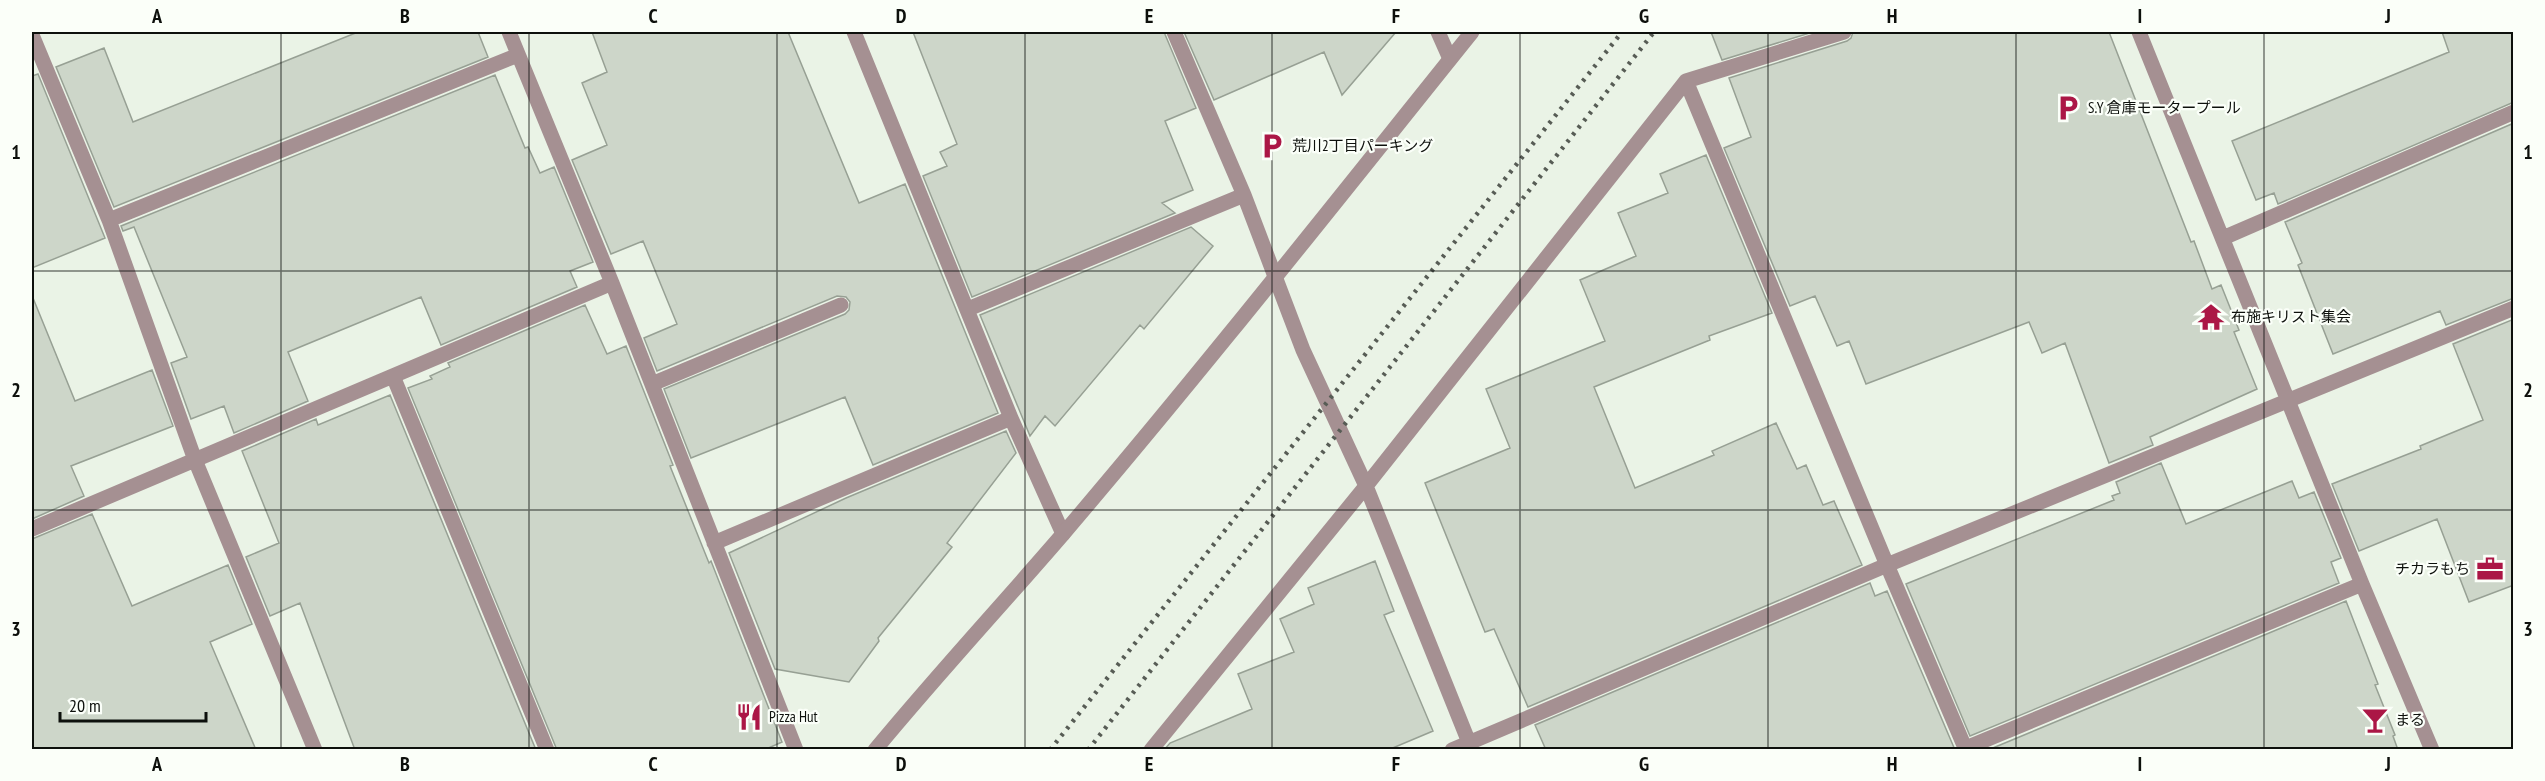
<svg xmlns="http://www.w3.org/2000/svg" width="2545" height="781" viewBox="0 0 2545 781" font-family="'PT Sans Narrow','Noto Sans JP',sans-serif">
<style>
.building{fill:#cdd6c9;stroke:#97a094;stroke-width:1.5}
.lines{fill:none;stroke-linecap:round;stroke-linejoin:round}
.minor{stroke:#a59092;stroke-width:15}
.tertiary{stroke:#a59092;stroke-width:15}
.rail{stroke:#575c55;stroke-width:4.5;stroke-dasharray:3 6;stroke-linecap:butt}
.grid{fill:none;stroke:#0d100c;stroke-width:1.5;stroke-opacity:0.55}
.labels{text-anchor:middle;stroke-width:4.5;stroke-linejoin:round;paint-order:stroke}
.poi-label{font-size:15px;fill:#0d100c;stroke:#fbfff9;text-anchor:start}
.neatline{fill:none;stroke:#0d100c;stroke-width:2}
.grid-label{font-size:20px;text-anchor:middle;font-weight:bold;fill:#0d100c}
</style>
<rect width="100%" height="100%" fill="#eaf3e6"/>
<!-- building -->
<path class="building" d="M358 32H478L488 57 114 207 56 67 104 48 133 122Z
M592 32H788L859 203 905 184 998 413 873 465 845 397 691 458 664 389 845 314 849 310 850 302 846 297 837 296 657 371 644 338 677 324 643 241 611 254 572 160 607 145 582 83 607 72Z
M913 32H1164L1196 108 1165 121 1193 190 1162 203 1175 213 972 297 923 176 947 166 940 152 957 144Z
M1184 32H1396L1342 95 1324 52 1214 100Z
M1711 32H1813L1722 60Z
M1853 32H2109L2191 242 2194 241 2212 289 2221 285 2239 330 2234 332 2257 389 2150 437 2153 445 2109 463 2065 343 2042 353 2029 322 1866 384 1849 341 1837 346 1815 296 1790 306 1724 148 1751 137 1729 78 1847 41 1851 38Z
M2442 32H2514V102L2278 204 2274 193 2256 200 2232 141 2449 52Z
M38 74 105 238 32 268V76Z
M495 75 525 148 528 147 540 173 554 167 593 262 570 271 577 287 441 345 421 297 288 352 308 401 234 433 224 406 191 419 171 363 187 357 134 227 123 231 121 226Z
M2514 123V298L2446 325 2440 311 2333 354 2298 265 2302 263 2285 222Z
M1706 155 1772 313 1709 336 1710 340 1594 387 1635 488 1714 455 1712 451 1776 423 1797 469 1806 465 1823 505 1834 501 1862 565 1528 707 1494 629 1485 632 1425 483 1510 448 1486 389 1605 341 1580 280 1636 256 1618 213 1668 193 1660 174Z
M1191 227 1213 246 1144 329 1140 325 1055 426 1045 416 1030 436 980 315Z
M33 298 75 401 152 370 173 426 71 466 84 496 32 519Z
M585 305 607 354 626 346 673 465 670 466 709 563 711 561 782 742 764 750H557L408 388 432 379 430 376 450 367 448 363Z
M2514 319V585L2469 602 2437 519 2359 551 2332 484 2421 449 2420 446 2483 420 2453 344Z
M390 395 536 750H355L300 603 270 616 246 557 279 543 242 451 316 419 318 425Z
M1006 431 1016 453 947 543 952 547 878 638 879 641 849 682 775 669 729 553 846 498Z
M2161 463 2186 524 2292 481 2299 498 2314 492 2341 558 2331 562 2339 583 1970 736 1906 584 2114 500 2112 496 2120 493 2116 482Z
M92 514 132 606 228 565 252 624 210 642 256 750H32V539Z
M1375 561 1394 611 1384 615 1433 731 1388 750H1164L1170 743 1252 709 1238 674 1294 652 1280 619 1314 604 1308 588Z
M1870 583 1875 596 1887 591 1955 750H1546L1535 725Z
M2346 601 2378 684 2375 685 2395 735 2393 736 2398 750H1988Z"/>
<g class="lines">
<!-- minor -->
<path class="minor" d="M509 32 612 283 796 750
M1174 32 1244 195 1303 350 1366 486 1472 750
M1438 32 1450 59
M2139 32 2362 584 2432 750
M32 35 109 220 195 460 315 750
M1686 81 1887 565 1966 750
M109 220 518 55
M2223 238 2514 112
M968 309 1244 195
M393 376 547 750
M652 384 841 305
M1011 418 1063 534
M32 529 612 283
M714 543 1011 418 854 32
M1966 748 2362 584
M1151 750 1366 486 1686 81 1844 32
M1452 750 1887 565 2514 308"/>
<!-- tertiary -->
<path class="tertiary" d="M875 750C936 676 1001 606 1063 534 1203 370 1337 200 1472 32"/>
<!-- rail -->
<path class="rail" d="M1050 750 1622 32
M1088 750 1654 32"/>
</g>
<!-- grid -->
<path class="grid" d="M281 32V750M529 32V750M777 32V750M1025 32V750M1272 32V750M1520 32V750M1768 32V750M2016 32V750M2264 32V750M32 271H2514M32 510H2514"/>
<!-- icons -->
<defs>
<symbol id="parking-bare" viewBox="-9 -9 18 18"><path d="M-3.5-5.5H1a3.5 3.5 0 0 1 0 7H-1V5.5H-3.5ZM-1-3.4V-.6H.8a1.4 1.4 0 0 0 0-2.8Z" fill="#ab1746" stroke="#fbfff9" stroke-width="2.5" paint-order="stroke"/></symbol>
<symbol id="temple-bare" viewBox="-9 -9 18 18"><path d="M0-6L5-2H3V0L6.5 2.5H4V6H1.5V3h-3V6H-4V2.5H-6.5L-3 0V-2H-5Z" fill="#ab1746" stroke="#fbfff9" stroke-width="2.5" paint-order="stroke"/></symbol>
<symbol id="office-bare" viewBox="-9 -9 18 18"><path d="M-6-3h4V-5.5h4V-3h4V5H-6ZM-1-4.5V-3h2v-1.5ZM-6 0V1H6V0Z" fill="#ab1746" stroke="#fbfff9" stroke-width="2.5" paint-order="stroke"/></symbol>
<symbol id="restaurant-bare" viewBox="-9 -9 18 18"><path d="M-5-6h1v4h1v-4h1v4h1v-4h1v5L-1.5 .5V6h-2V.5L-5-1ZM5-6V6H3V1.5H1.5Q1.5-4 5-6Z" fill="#ab1746" stroke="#fbfff9" stroke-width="2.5" paint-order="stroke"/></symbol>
<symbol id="bar-bare" viewBox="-9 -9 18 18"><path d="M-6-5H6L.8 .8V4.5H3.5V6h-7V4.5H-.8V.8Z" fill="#ab1746" stroke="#fbfff9" stroke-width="2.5" paint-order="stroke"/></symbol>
</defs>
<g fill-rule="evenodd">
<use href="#parking-bare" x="2049" y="89" width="38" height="38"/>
<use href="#parking-bare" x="1253" y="127" width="38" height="38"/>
<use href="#temple-bare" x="2192" y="298" width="38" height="38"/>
<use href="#office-bare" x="2471" y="550" width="38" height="38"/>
<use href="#restaurant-bare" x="730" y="698" width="38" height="38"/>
<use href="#bar-bare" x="2356" y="701" width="38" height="38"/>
</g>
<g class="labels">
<!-- poi labels -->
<g class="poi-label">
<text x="2088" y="113">S.Y 倉庫モータープール</text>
<text x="1292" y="151">荒川2丁目パーキング</text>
<text x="2231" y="322">布施キリスト集会</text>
<text x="2470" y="574" text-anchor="end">チカラもち</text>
<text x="769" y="722">Pizza Hut</text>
<text x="2395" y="725">まる</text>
</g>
</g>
<!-- border -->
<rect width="2545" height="781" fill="none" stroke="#fbfff9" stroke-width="66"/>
<!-- scale -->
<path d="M60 712v9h146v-9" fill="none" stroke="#0d100c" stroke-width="3"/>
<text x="69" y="712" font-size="18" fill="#0d100c" stroke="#fbfff9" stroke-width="4.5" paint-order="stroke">20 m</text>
<rect x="33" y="33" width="2479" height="715" class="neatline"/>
<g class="grid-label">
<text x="157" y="23">A</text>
<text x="405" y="23">B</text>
<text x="653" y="23">C</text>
<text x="901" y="23">D</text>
<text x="1149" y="23">E</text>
<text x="1396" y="23">F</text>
<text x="1644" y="23">G</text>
<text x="1892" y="23">H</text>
<text x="2140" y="23">I</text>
<text x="2388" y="23">J</text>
<text x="16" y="159">1</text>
<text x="2528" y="159">1</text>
<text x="16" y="397">2</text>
<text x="2528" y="397">2</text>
<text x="16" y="636">3</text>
<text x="2528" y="636">3</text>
<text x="157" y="771">A</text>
<text x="405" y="771">B</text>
<text x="653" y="771">C</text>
<text x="901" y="771">D</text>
<text x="1149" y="771">E</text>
<text x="1396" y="771">F</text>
<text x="1644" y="771">G</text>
<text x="1892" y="771">H</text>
<text x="2140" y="771">I</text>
<text x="2388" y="771">J</text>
</g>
</svg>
